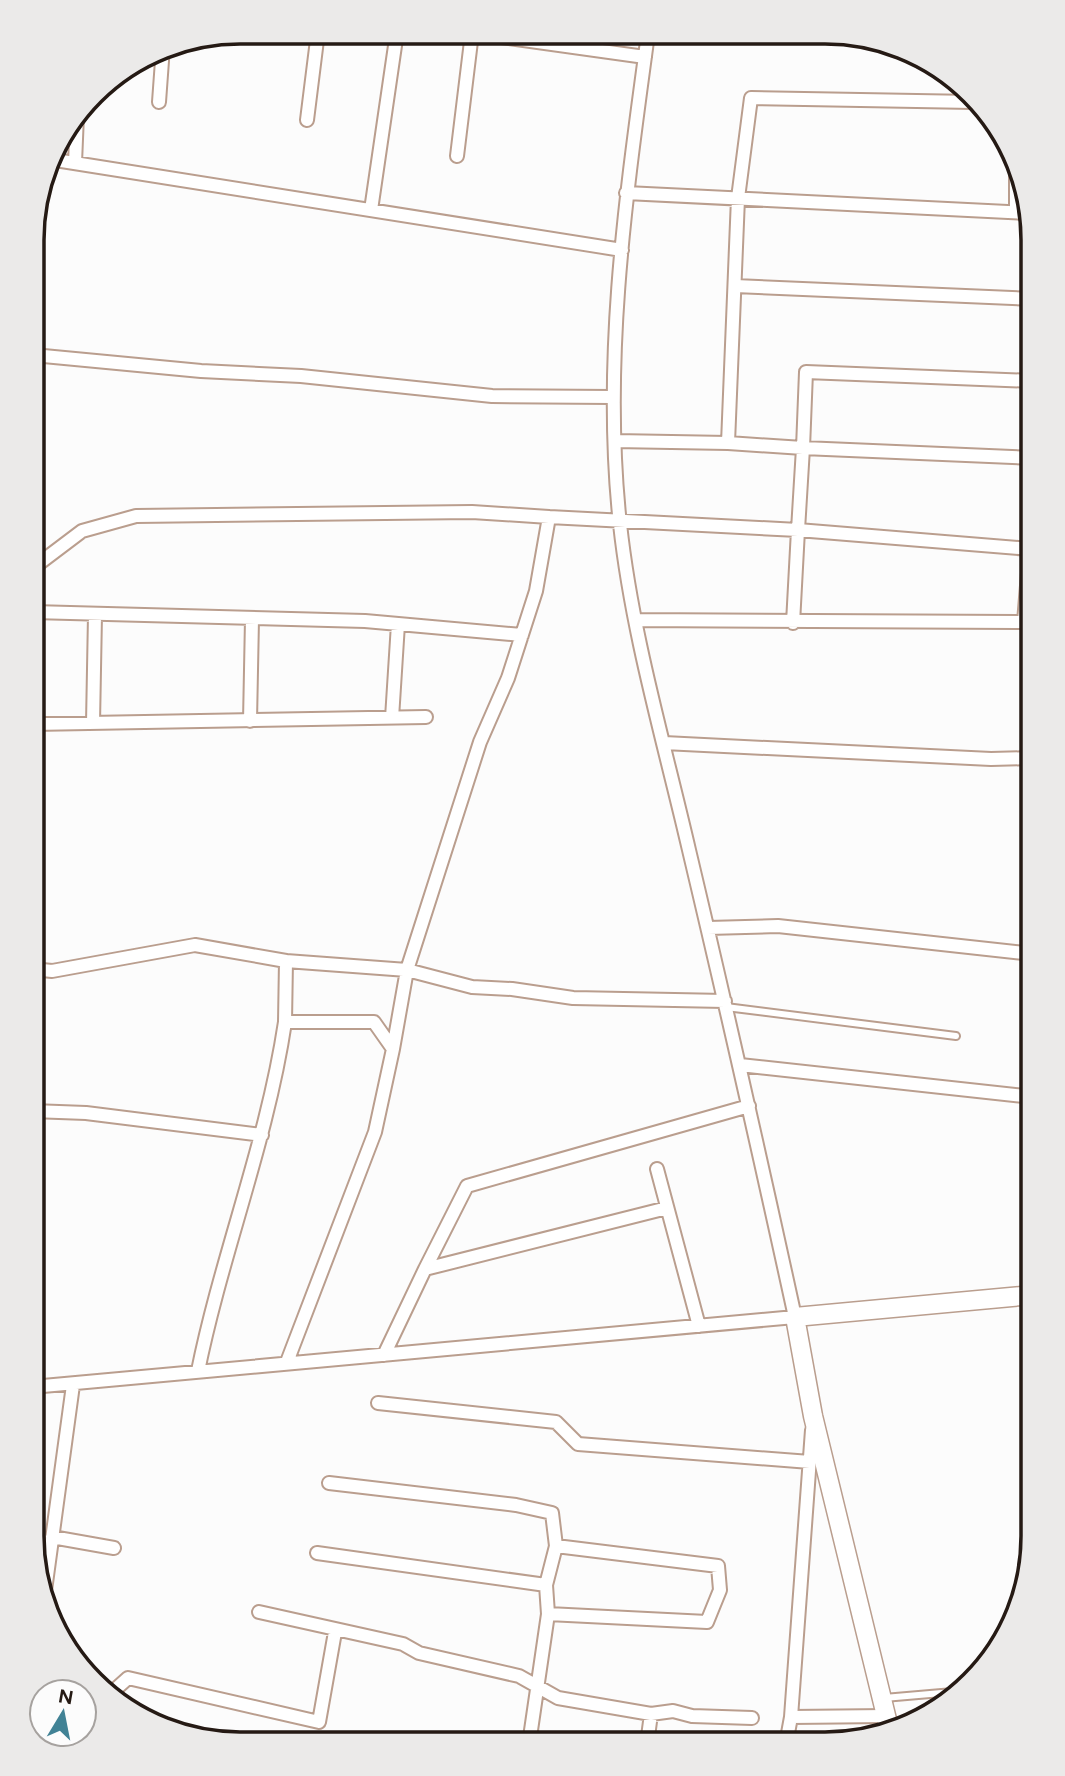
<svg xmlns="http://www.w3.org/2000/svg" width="1065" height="1776" viewBox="0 0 1065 1776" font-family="Figtree,sans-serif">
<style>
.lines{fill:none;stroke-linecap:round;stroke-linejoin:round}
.lane-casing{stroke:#ba9e8e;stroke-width:10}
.street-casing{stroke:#ba9e8e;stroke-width:16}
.secondary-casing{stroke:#ba9e8e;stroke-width:21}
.lane{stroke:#fff;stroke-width:6}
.street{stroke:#fff;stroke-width:12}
.secondary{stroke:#fff;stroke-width:18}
.rim{fill:none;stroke:#251a14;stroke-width:3.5}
</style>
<rect width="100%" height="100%" fill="#fcfcfc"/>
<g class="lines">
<defs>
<path id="lane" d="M726 1007 956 1036
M884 1698 953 1692"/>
<path id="street" d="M159 102 163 47
M973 102 751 98 738 198 728 443 803 448 798 530 1030 549
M307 120 318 32
M457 156 472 33 645 57
M1016 157V212
M49 159 622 250
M75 163 77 115
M626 193 1028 213
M371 210 397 32
M735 286 1033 299
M33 355 201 371 301 376 492 396 612 397
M615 441 728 443
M1033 458 803 448 806 372 1033 381
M33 568 82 531 136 516 472 512 549 517
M33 612 365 621 522 635
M635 620 1024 622 1030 549H1033
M392 718 398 624
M250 721 252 619
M93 723 95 615
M33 724 426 717
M664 743 991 759 1033 758
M708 928 778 926 1033 954
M32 969 52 971 195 945 286 961
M393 1049 407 970 472 987 512 989 573 998 725 1001
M740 1065 1033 1097
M32 1111 86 1113 262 1135
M657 1169 699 1326
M425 1269 467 1186 749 1106
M384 1355 425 1269 667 1208
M287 1362 375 1132 393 1049 374 1022H285L286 961 407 970 480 742 508 678 536 591 549 517 798 530 793 623
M198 1371C222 1253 267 1142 285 1022
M32 1387 795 1317C761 1161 726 1006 689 850 664 742 632 634 620 524 602 360 626 196 648 34
M378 1403 556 1422 578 1444 810 1462
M329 1483 516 1505 552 1513 556 1546 546 1585 548 1614 529 1744
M52 1537 114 1548
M317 1553 546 1585
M44 1598 73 1385
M259 1612 403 1644 419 1653 519 1676 558 1698 651 1714 673 1711 692 1716 752 1718
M548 1614 707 1622 720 1590 718 1566 556 1546
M108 1696 128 1678 319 1722 335 1632
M791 1717 887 1716
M647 1744 651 1714
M786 1744 791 1717 812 1430"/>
<path id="secondary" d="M890 1732 813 1416 795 1317 1033 1295"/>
</defs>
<!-- lane casing -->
<use href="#lane" class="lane-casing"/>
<!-- street casing -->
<use href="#street" class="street-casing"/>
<!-- secondary casing -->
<use href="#secondary" class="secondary-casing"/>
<!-- lane -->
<use href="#lane" class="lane"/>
<!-- street -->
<use href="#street" class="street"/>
<!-- secondary -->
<use href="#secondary" class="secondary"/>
</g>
<!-- crop -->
<path d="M0 0H1065V1776H0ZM240 44H825A196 196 0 0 1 1021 240V1536A196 196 0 0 1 825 1732H240A196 196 0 0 1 44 1536V240A196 196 0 0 1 240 44Z" fill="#ebeae9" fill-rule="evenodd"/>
<path class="rim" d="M240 44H825A196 196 0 0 1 1021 240V1536A196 196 0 0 1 825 1732H240A196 196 0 0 1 44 1536V240A196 196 0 0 1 240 44Z"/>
<!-- north arrow -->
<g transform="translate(63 1713) rotate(10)"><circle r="33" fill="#fcfcfc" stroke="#a6a29f" stroke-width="2"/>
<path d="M0-5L12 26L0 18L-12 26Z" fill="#418295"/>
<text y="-10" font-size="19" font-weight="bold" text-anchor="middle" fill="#251a14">N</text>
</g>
</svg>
